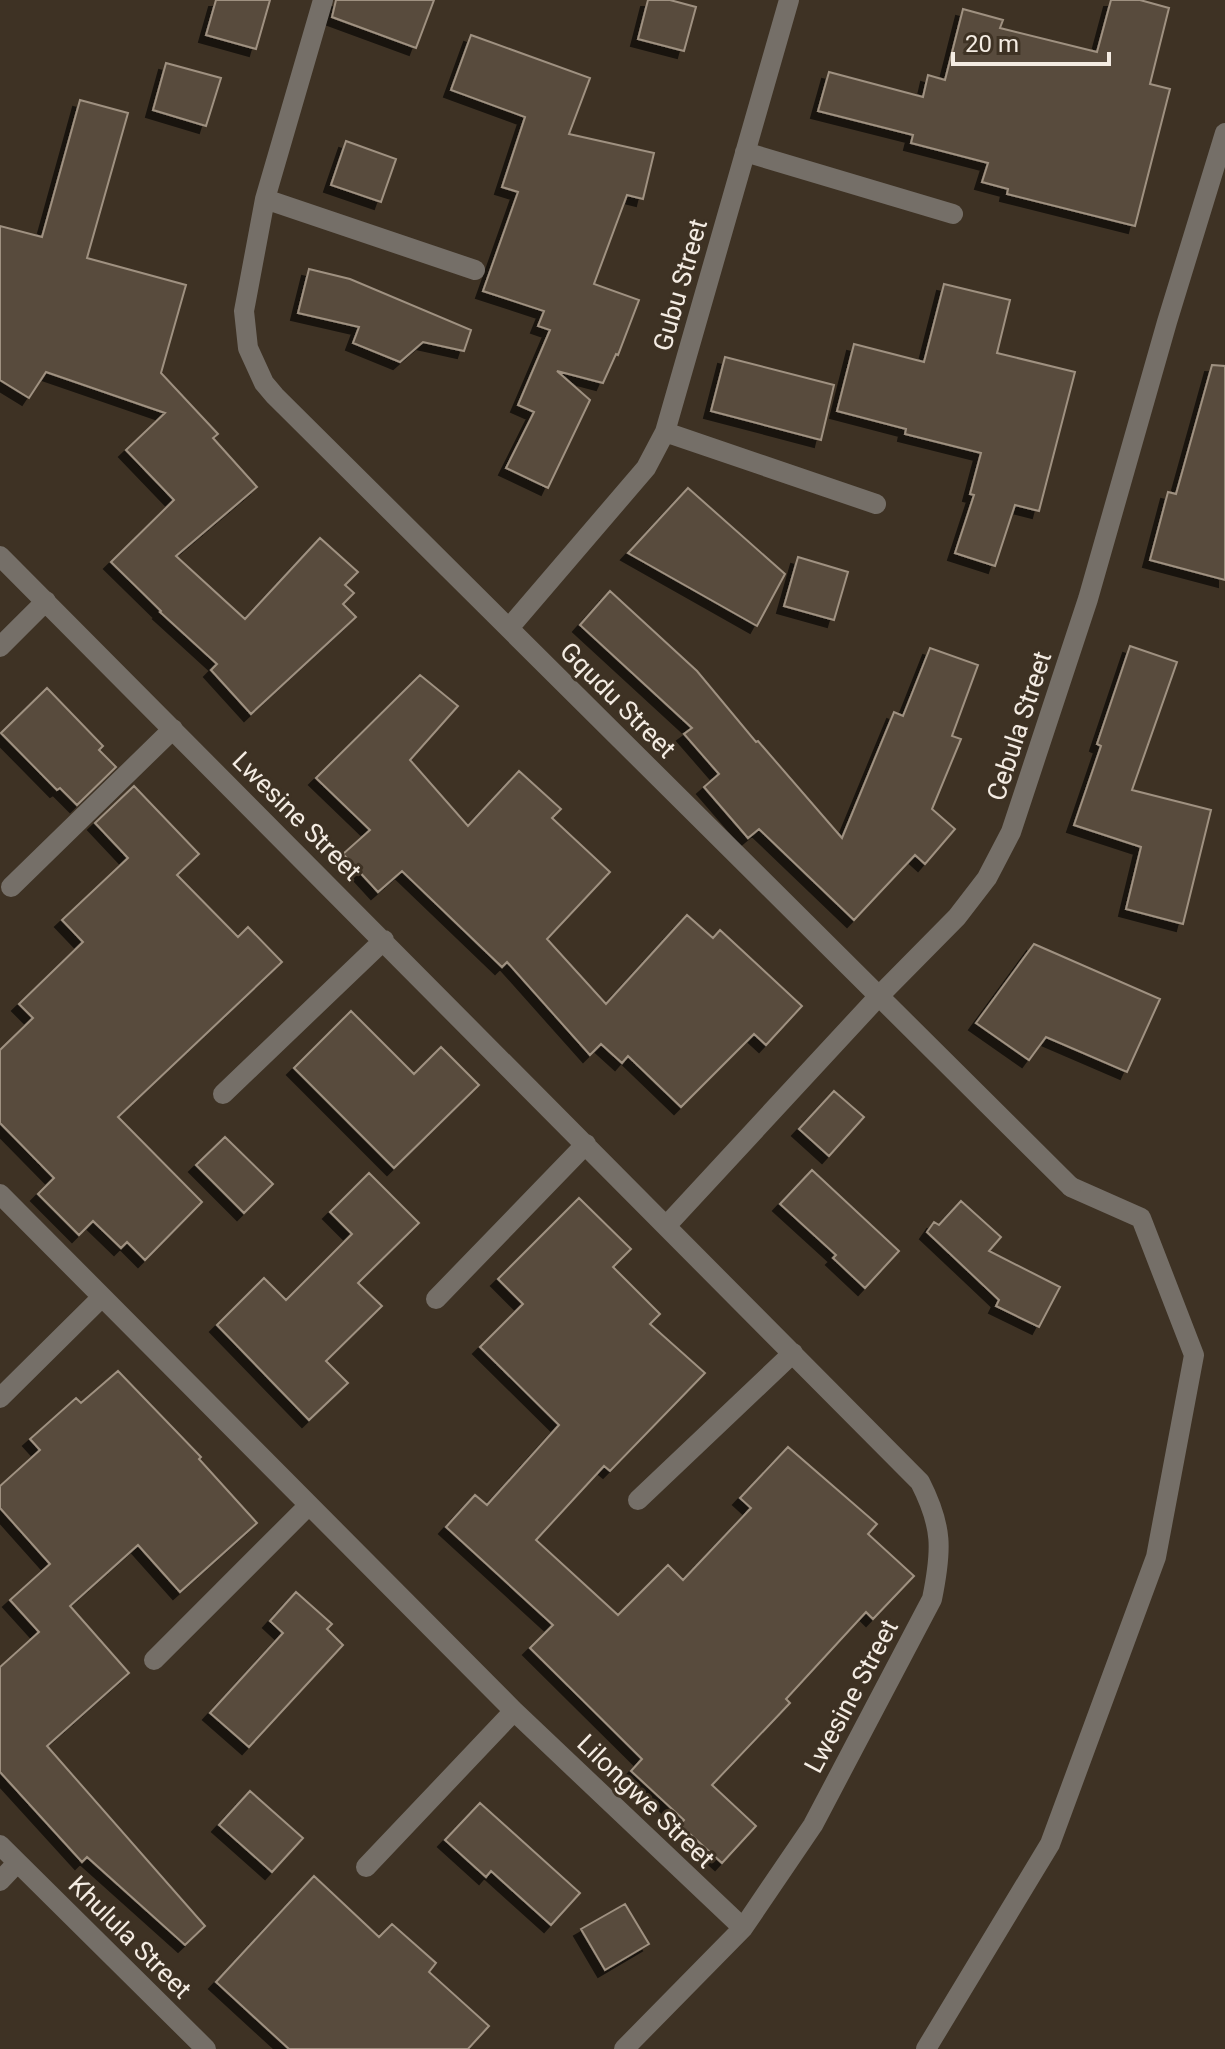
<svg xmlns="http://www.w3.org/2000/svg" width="1225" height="2049" viewBox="0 0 1225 2049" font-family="Roboto,sans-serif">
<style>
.building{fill:#594c3d;stroke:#9f9181;stroke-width:2;filter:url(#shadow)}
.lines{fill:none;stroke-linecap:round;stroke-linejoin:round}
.lane{stroke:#756f68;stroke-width:20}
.street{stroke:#756f68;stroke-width:20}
.labels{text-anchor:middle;stroke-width:6;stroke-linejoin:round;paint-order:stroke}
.street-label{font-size:26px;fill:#f4ece3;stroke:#3e3224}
</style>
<defs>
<filter id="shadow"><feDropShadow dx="-7" dy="7" stdDeviation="0" flood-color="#0009"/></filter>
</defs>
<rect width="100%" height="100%" fill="#3e3224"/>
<!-- building -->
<path class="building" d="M216 0H270L256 49 206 35Z
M336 0H434L416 48 332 17Z
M648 0H670L696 7 684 51 638 39Z
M1111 0H1140L1169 8 1150 84 1170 89 1135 226 1007 194 1008 189 982 182 988 163 911 143 913 135 818 111 829 72 923 97 928 75 945 80 963 9 1003 20 1000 28 1097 52Z
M471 35 590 78 569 134 654 153 643 199 627 195 594 284 639 300 618 355 616 354 603 383 557 371 590 400 548 488 506 468 534 412 518 405 550 330 538 326 544 311 483 291 518 192 502 187 525 117 451 90Z
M166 63 221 78 206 126 153 110Z
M80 100 128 113 87 258 186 285 161 373 218 434 213 438 257 487 176 556 245 619 320 538 358 572 345 585 354 593 343 604 356 617 251 714 211 670 217 664 160 612 161 611 111 562 174 500 126 450 165 413 46 372 29 398 0 380V226L42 237Z
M346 141 396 159 381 202 331 185Z
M309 269 350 279 471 330 464 351 423 342 400 362 353 343 359 327 298 313Z
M944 284 1010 300 997 353 1075 372 1039 511 1015 505 995 566 955 553 974 495 970 494 981 453 905 434 906 429 837 411 854 344 924 362Z
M725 357 834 385 821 440 711 411Z
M1212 365 1225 366V580L1150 560 1168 492 1176 494Z
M688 488 785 574 757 626 628 553Z
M798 557 848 572 834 620 784 606Z
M610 591 697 671 756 742 758 741 842 838 894 712 903 716 930 648 978 665 952 736 961 739 932 809 955 829 925 864 915 855 854 920 759 829 748 838 704 787 719 774 684 734 692 728 580 625Z
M1130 646 1177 662 1132 790 1211 810 1183 924 1126 909 1141 847 1074 825 1101 746 1097 744Z
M420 675 458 706 410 760 468 826 519 771 561 809 552 818 610 872 547 939 606 1004 687 915 713 938 720 930 802 1006 766 1045 754 1034 681 1107 628 1056 622 1063 601 1044 590 1055 507 962 502 967 402 871 378 892 343 854 370 830 316 778Z
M47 688 103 746 99 750 116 767 77 805 60 788 57 790 1 733Z
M134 786 199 854 177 875 238 937 248 927 282 962 118 1117 202 1202 145 1260 127 1242 121 1248 93 1221 79 1235 38 1194 54 1178 0 1123V1050L33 1018 19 1004 83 942 62 920 128 858 95 823Z
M1034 944 1160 999 1127 1072 1046 1037 1029 1060 976 1023Z
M351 1011 414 1074 441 1047 479 1085 394 1168 294 1068Z
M834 1091 864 1117 829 1156 799 1129Z
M225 1137 273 1184 244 1213 196 1165Z
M812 1170 899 1251 865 1288 833 1258 836 1255 780 1204Z
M369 1173 419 1223 358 1283 382 1306 326 1361 348 1383 309 1420 217 1325 264 1278 286 1300 352 1234 330 1212Z
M579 1198 631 1249 613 1267 660 1314 650 1324 705 1373 610 1471 604 1466 536 1540 618 1615 668 1565 683 1580 751 1508 740 1498 788 1447 877 1524 868 1534 914 1576 873 1619 866 1612 786 1699 790 1703 712 1785 756 1826 722 1863 680 1825 684 1820 631 1771 642 1759 530 1648 553 1625 446 1527 475 1495 487 1505 559 1425 480 1347 523 1304 498 1279Z
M961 1201 1001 1237 989 1251 1060 1287 1039 1327 996 1306 999 1300 927 1232 934 1222 939 1225Z
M118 1371 201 1457 199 1459 257 1523 180 1592 138 1545 70 1606 129 1673 47 1746 205 1926 185 1945 87 1857 82 1862 0 1772V1667L39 1632 10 1600 50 1564 0 1508V1486L40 1450 30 1439 76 1398 81 1403Z
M296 1592 332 1624 327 1629 343 1645 249 1747 210 1713 283 1633 270 1621Z
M250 1791 303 1838 272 1872 219 1825Z
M480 1803 580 1893 551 1925 491 1871 486 1877 445 1840Z
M314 1876 379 1937 392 1924 436 1963 429 1972 489 2026 468 2049H289L216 1982Z
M625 1904 649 1944 605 1970 581 1929Z"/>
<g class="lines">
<!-- lane -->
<path class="lane" d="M926 2049 1050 1844 1156 1557 1194 1355 1141 1218 1071 1187"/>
<!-- street -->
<path class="street" d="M323 0 265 199 244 311 248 348 264 383 275 396 1071 1187
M745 152 953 214
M265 199 475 270
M665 432 876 504
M0 556 920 1482C943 1527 942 1550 932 1599L813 1825 743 1928 624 2049
M509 628 646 468 665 432 789 0
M0 647 46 601
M11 887 173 729
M223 1094 384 940
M0 1194 514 1711 743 1928
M667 1225 878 997 957 917 987 878 1011 832 1088 599 1167 322 1225 133
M436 1299 586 1144
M0 1398 102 1297
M638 1500 793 1353
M154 1660 309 1505
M0 1845 206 2049
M366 1867 514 1711
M0 1881 17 1863"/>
</g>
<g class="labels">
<!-- street labels -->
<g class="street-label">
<text transform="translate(680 285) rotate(-74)" y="9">Gubu Street</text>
<text transform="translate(618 700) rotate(45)" y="9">Gqudu Street</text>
<text transform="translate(1019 726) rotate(-72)" y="9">Cebula Street</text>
<text transform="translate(297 816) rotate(45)" y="9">Lwesine Street</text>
<text transform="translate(851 1696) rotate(-62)" y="9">Lwesine Street</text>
<text transform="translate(646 1801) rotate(44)" y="9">Lilongwe Street</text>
<text transform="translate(130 1937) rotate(45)" y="9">Khulula Street</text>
</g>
</g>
<!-- scale -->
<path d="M953 52v12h156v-12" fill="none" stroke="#f4ece3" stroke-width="4"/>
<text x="965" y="52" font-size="24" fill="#f4ece3" stroke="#3e3224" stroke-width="6" paint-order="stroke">20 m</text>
</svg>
